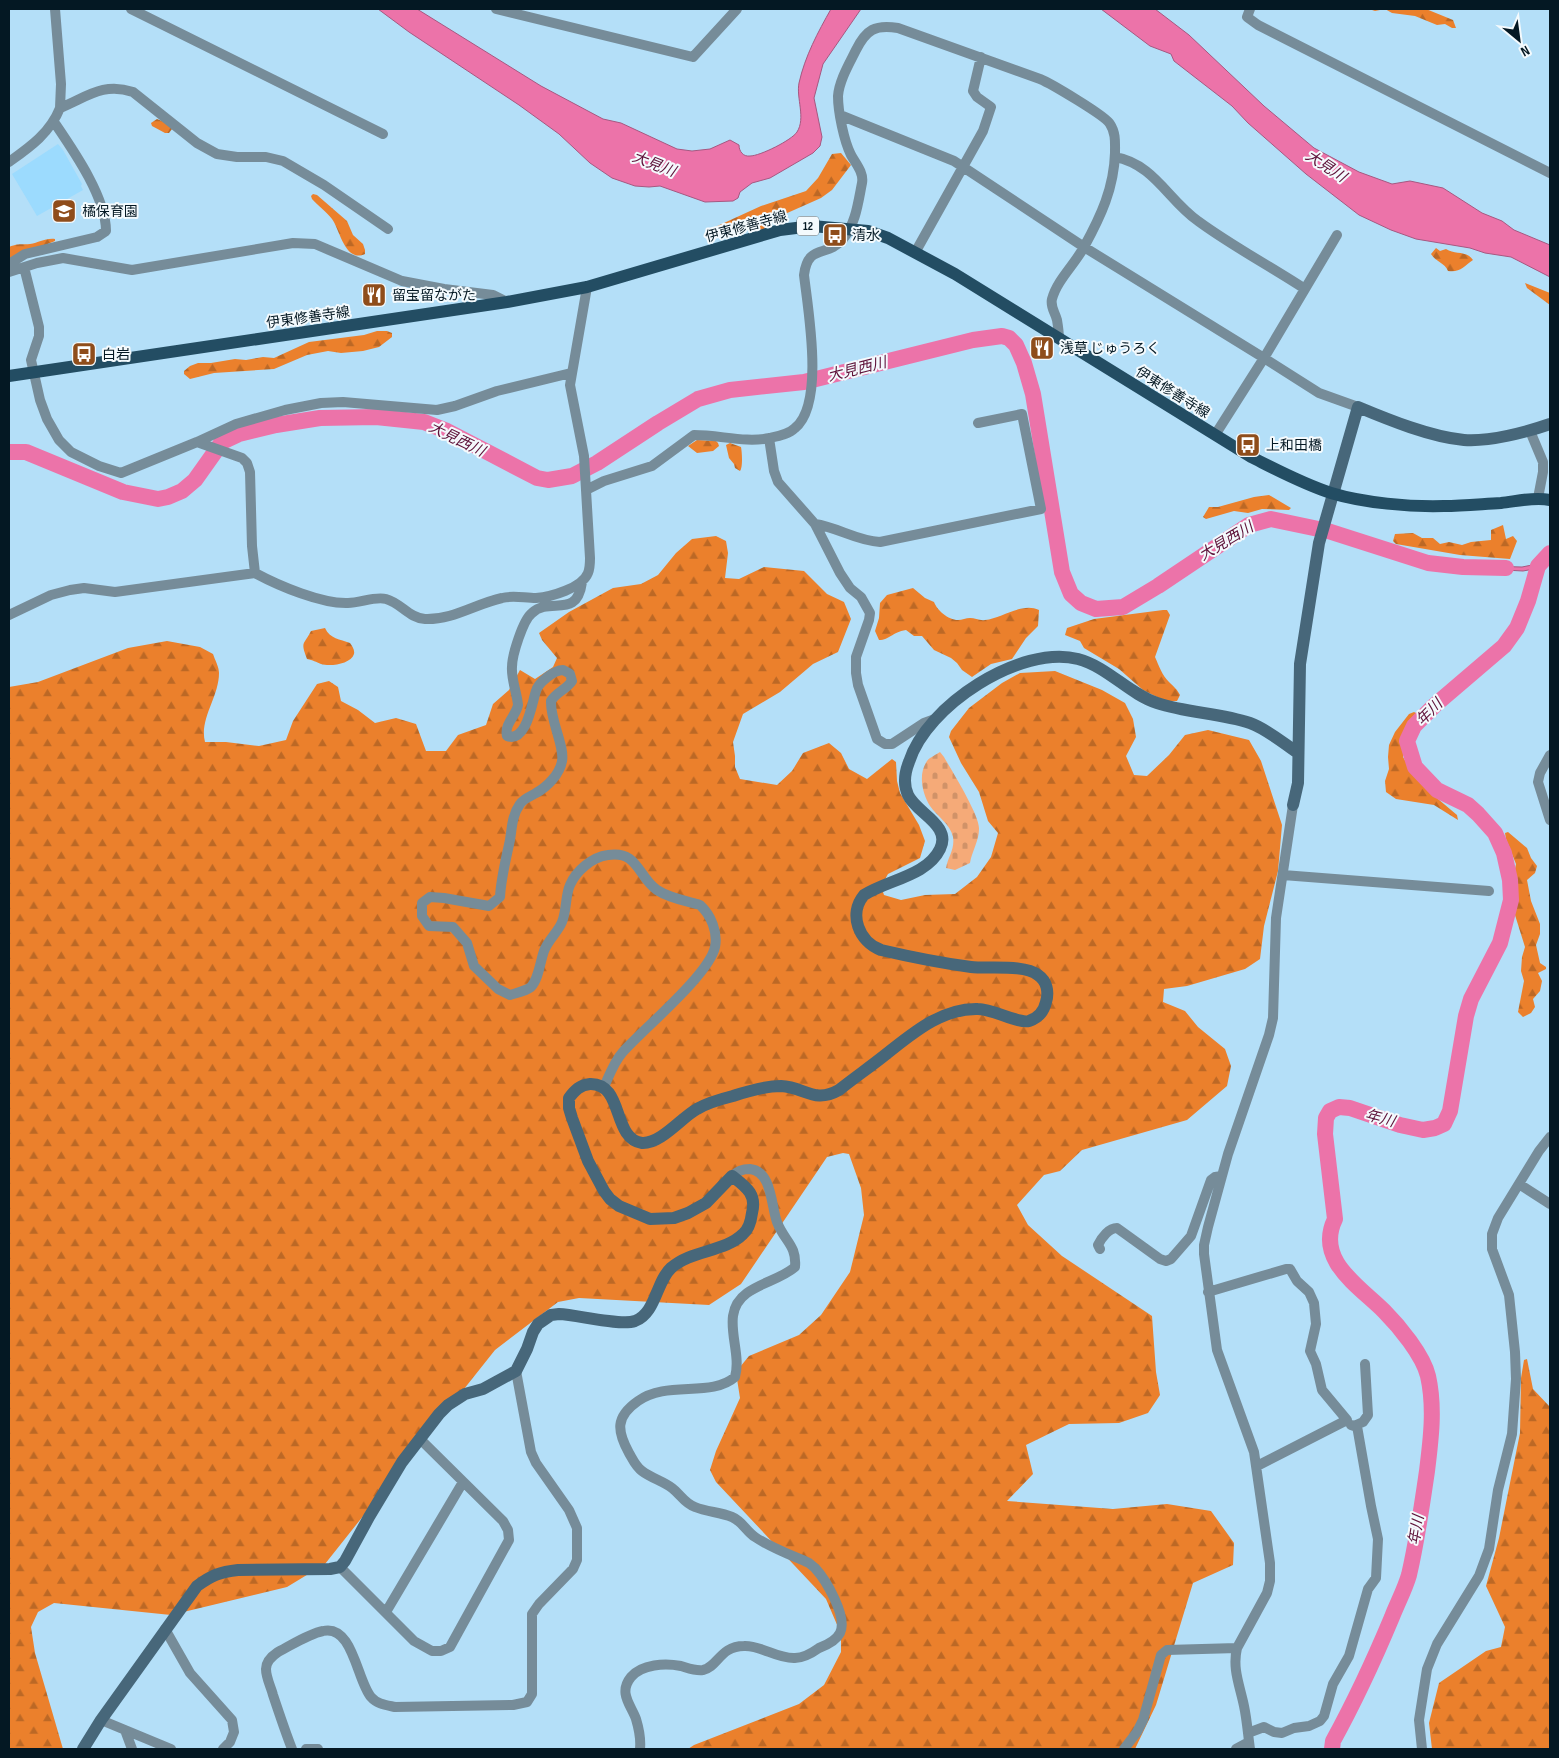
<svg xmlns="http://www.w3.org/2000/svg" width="1559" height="1758" viewBox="0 0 1559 1758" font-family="'Sofia Sans Condensed','Noto Sans JP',sans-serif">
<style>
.built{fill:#9cdbfe}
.forest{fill:url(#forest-firs)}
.cemetery{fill:url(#cemetery-stones)}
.water{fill:#ec73a9;stroke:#a65881}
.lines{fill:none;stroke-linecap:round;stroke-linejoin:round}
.river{stroke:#ec73a9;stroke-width:16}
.street{stroke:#768c99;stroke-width:10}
.secondary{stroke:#47677a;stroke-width:12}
.primary{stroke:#234d63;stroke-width:12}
.labels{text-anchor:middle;stroke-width:4;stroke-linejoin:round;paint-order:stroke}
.shield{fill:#f4fafd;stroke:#4c5c64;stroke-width:1}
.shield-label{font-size:12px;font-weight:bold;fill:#041823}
.poi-label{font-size:14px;fill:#041823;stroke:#f4fafd;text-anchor:start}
.street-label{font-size:14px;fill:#041823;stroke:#f4fafd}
.water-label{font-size:15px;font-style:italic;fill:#5e1239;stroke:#f4fafd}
</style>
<defs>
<pattern id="forest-firs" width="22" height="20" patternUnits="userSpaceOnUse" patternTransform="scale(1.25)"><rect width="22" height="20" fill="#eb802c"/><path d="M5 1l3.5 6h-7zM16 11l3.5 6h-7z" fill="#bc6825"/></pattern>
<pattern id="cemetery-stones" width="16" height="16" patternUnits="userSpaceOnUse" patternTransform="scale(1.25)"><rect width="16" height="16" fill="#f5aa78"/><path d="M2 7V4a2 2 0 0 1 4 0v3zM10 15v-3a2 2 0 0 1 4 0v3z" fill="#d09268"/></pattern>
</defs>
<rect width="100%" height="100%" fill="#b4dff8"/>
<!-- built -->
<path class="built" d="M58 144 63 150 82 184 81 186 83 190 37 216 12 174Z"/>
<!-- forest -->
<path class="forest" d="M1369 9H1426L1453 20 1456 28H1452L1445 24 1437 25 1415 16 1392 13 1385 9 1375 11Z
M157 119 167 123 172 129 169 133H165L152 126 151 123Z
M841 153 851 165 832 190 821 198 776 218 764 229 752 231 740 228 715 229 713 228 761 206 806 191 818 178 832 154Z
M313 194 317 195 347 221 353 235 363 244 365 250V254C345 263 340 230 332 219 327 212 318 206 312 199L311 196Z
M55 239V241L9 260V247C19 243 20 245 30 244 39 243 44 238 55 239Z
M1436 248 1440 251 1446 249C1455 255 1466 250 1473 260 1464 266 1460 273 1448 271 1445 263 1436 262 1431 254Z
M1525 283 1550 293V305L1527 288Z
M377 331H387L392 333V337L379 347 363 351 341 353 328 351 307 355 274 369 214 373 190 379 184 374V371L190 366 198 363H211L235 359 246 360 263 357 274 358 309 342 364 335Z
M697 440 716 441 718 443 719 446 713 451 697 453 688 446Z
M730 443 741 447C742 452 743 467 740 471L735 468 734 464 729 458 726 445Z
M1269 495 1291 508 1289 510 1262 509 1248 513 1234 511 1206 519 1203 517 1209 507H1218L1254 497Z
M1503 525 1506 539 1513 536 1517 541 1510 559 1460 555 1396 544 1393 541 1395 534 1413 533 1422 538H1433L1440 544 1449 542 1462 545 1471 542 1491 540V530Z
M716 536 726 541 728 553 725 578 739 579 764 567 804 571 827 594 844 602 851 619 838 652 813 664 780 692 743 714 733 742 735 756V767L740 779 777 785 792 771 803 753 829 743 841 753 849 769 867 779 892 759 896 762 897 781 900 793 919 825 925 841 920 858 888 874 881 886 884 895 901 900 925 895 955 894 977 877 991 857 998 833 988 821 979 792 961 763 949 737 951 731 969 708 1002 683 1020 673 1055 671 1102 690 1125 703 1133 719 1136 737 1126 756 1134 775 1147 776 1169 755 1185 735 1208 730 1249 740 1261 761 1282 825 1278 871 1264 926 1260 959 1245 969 1187 986 1164 989 1163 1002 1185 1011 1198 1027 1225 1049 1231 1066 1227 1086 1187 1120 1082 1150 1060 1171 1044 1175 1017 1205 1028 1225 1062 1256 1152 1316 1156 1372 1160 1395 1148 1413 1119 1423 1069 1424 1026 1445 1033 1474 1007 1501 1113 1509 1167 1504 1211 1511 1234 1543 1233 1565 1193 1583 1156 1705 1135 1749H688L694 1745 799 1704 824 1685 841 1652V1634L826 1599 716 1482 710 1470 716 1451 740 1398 737 1379 740 1367 749 1356 799 1335 821 1315 850 1272 864 1215 861 1188 849 1154 843 1153 827 1157 741 1284 709 1305 579 1298 558 1302 495 1350 325 1564 287 1587 171 1615 54 1603 38 1612 31 1627 35 1653 63 1749H9V687L38 682 128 648 167 641 200 647 213 654C215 660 219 667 219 673 219 697 199 719 205 742H226L259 746 286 740 293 721 317 684 329 681 338 687 341 701 358 710 375 723 396 718 416 724 426 751H446L458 735 486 725 493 704 509 690 520 670 535 679 553 667 557 658 542 640 539 633 569 612 613 588 641 584 658 575 676 553 692 539Z
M913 588 925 598 934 602C937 610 948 620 958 620 962 620 966 618 970 618 975 618 980 621 985 620 1003 618 1022 602 1039 610L1038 626 1026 638 1012 659 991 664 972 677 962 670 957 663 951 658 934 650 922 636H914L906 630C892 632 890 640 879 640L875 631 879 618 880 603 887 595Z
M1163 610H1167L1170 615 1155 657C1159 666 1162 675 1169 682 1174 687 1177 689 1180 695L1177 701H1165L1143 690 1119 669 1084 648 1080 641 1065 635 1067 628 1094 619Z
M325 628C330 639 340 639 350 643 352 646 355 650 354 654 351 664 330 667 321 664 316 662 313 660 307 659 300 641 304 645 311 631Z
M1414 712 1418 714 1412 722 1403 741V757L1410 769 1438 799 1457 815 1458 820 1434 805 1396 799 1386 792 1385 781 1389 769 1388 757 1389 745 1395 732 1409 714Z
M1508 832 1527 848 1531 858 1537 866 1535 873 1527 880 1531 901 1540 924V934L1536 945 1540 963 1546 967V969L1538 973 1542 981 1540 991 1533 999 1535 1007 1531 1013 1523 1017 1518 1012 1524 981 1521 971 1522 957 1525 947 1515 915 1516 887 1514 874 1516 864 1506 839 1505 833Z
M1527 1359 1533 1389 1550 1407V1749H1432L1429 1723 1439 1683 1486 1651 1501 1647 1505 1627 1486 1586 1499 1538 1520 1433 1521 1378 1524 1360Z"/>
<!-- cemetery -->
<path class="cemetery" d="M940 752 944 757C952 771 980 816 979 829 979 841 972 851 970 863L955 870 946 868C948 857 955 849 953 837 950 824 937 816 930 806 922 793 918 774 927 761 930 757 936 755 940 752Z"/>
<!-- water -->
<path class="water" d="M378 9H417L541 86 603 119 621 123 677 149 692 151 710 149 730 140 739 145C739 151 743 157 750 156 760 156 792 140 797 132 806 118 796 98 799 83 805 56 818 32 831 9H861L823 64 814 98 822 137 820 146 813 153 770 178 752 183 740 192 738 198 733 201 705 202 660 186 649 187 635 186 612 178 590 163 559 134 519 105 409 32Z
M1101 9H1155L1189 35 1264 106 1314 148 1359 172 1392 184 1410 181 1443 188 1482 213 1502 221 1514 230 1550 245V277L1511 257 1485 253 1470 248 1416 239 1391 230 1359 215 1306 174 1248 123 1232 106 1174 61 1171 54 1150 46Z
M1550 546V556C1536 568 1537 587 1530 603L1526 601 1535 571 1534 569 1523 571 1485 569V566L1522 567 1532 565 1546 549Z"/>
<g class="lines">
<!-- river -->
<path class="river" d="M9 452H26L123 492 158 499 168 497 182 491 195 480 222 442 239 434 276 425 320 418 376 417 424 422 447 431 537 478 548 480 572 476 597 463 658 423 698 399 730 390 804 382 973 340 1002 336 1009 338 1016 345 1024 363 1033 394 1062 572 1071 594 1081 603 1096 609 1123 607 1158 586 1249 525 1271 519 1328 531 1428 563 1463 567 1506 568
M1332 1749 1333 1741C1355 1701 1374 1660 1392 1617 1397 1604 1405 1589 1409 1575 1417 1541 1422 1505 1427 1471 1431 1439 1435 1407 1428 1376 1423 1355 1399 1326 1384 1311 1359 1286 1315 1260 1335 1219L1325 1134 1326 1118 1330 1111 1339 1107 1350 1108 1400 1125 1423 1130 1435 1128 1444 1124 1450 1111 1466 1016 1471 999 1500 943 1511 900 1510 880 1504 853 1495 833 1478 814 1468 805 1437 790 1415 767 1407 741 1414 726 1435 705 1504 646 1517 628 1528 601 1538 566 1550 553"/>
<!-- street -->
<path class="street" d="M55 9 61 84 60 108
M131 9 383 134
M496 9 693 57 737 9
M1250 9 1247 17 1258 25 1550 173
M840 115 954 161 1084 247 1264 358 1337 235
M1115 157C1154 164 1168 200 1198 221 1232 246 1270 266 1305 289
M9 162C30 147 50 133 60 108 87 97 103 82 133 92L197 143 217 154 237 157H266L283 161 324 185 388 229
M916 251 983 131 991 107 977 97 973 91 981 57
M9 264 25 254 97 237 106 231C106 197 73 150 54 122
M24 267 39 327V336L31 360 40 400 47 419 59 440 71 452 99 466 121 473 197 442 242 458 247 463 250 472 252 546 255 573
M9 272 37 263 63 258 132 270 293 243 315 244 402 281 444 289 493 295 507 302
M1530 431 1543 462V472L1538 498
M1215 435 1264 358 1319 393 1358 407
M769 438 774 471 778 482 815 524 840 573 850 588 861 597 870 613 869 620 856 657V673L858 685 877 739 885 744H892L924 723 935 719
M197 442 236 424 285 410 321 403 343 402 437 410 455 406 497 391 571 373
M586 490 604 481 652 466 694 435C720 435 745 443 770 438 779 436 789 434 795 428 825 404 808 310 804 275 808 243 827 258 843 239 856 223 858 203 862 183 864 173 856 164 851 155 844 141 838 112 838 96 839 81 849 64 856 50 866 30 875 24 898 28L1040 79C1050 83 1106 116 1110 124 1116 133 1115 143 1115 153 1114 188 1101 216 1084 247 1075 264 1057 280 1052 299 1050 307 1055 312 1057 320 1058 326 1059 333 1059 339
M815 524C837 527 857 541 880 542L1041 509 1022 414 978 423
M582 582C577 620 550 596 532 613 523 620 512 655 512 667 511 679 517 693 518 705 516 716 504 724 507 736 527 743 532 702 536 691 538 683 554 670 563 670 565 671 567 672 570 674L572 681C566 690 556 692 551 701 550 720 565 747 562 761 560 774 547 787 536 793 531 796 523 799 520 804 512 815 512 828 510 840 506 859 501 878 500 897L489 906 444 898 430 897 422 903V916L429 926 453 927 467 943 474 966 498 989 510 995C516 993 526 991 531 987 539 978 540 962 544 951 548 940 558 932 562 922 567 910 565 896 570 885 576 871 592 857 608 855 638 850 638 877 657 890 669 898 686 901 700 905 711 915 718 932 715 947 709 975 643 1029 622 1053 614 1062 609 1076 604 1087
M9 615 51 595 70 590 84 588 115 592 255 573C279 586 322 604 348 603 360 603 375 596 386 599 401 603 409 618 425 619 453 620 475 604 502 598 513 595 524 598 536 598 551 597 582 588 588 573 590 568 590 563 590 558L584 456 570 385 587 287
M1550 755 1540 773 1538 782 1550 820
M1283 875 1489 891
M1519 1184 1550 1204
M1100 1249 1098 1245C1102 1237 1109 1228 1117 1228L1160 1259 1166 1261 1171 1259 1191 1236 1211 1180 1215 1177 1222 1176
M1208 1292 1286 1269H1290L1297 1281 1309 1292 1314 1303 1316 1324 1310 1351 1316 1364 1322 1390 1347 1420 1257 1466
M1351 1425 1354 1426 1363 1422 1368 1415 1365 1364
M340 1567 414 1641 432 1651H441L450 1647 509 1540 508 1530 503 1521 420 1439
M386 1612 463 1482
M165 1629 190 1673 232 1720 234 1732 230 1742 223 1749
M101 1720 171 1749
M125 1730 132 1749
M1248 1733 1264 1727 1274 1732 1282 1733 1294 1728 1309 1726 1320 1721 1324 1716 1333 1684 1349 1656 1368 1589 1376 1578 1378 1539 1371 1506 1357 1426
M292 1749C285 1731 279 1713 273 1695 271 1687 266 1678 266 1669 266 1661 272 1656 278 1652 292 1645 308 1634 323 1631 353 1624 357 1681 371 1697 377 1704 386 1705 395 1707L513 1705 527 1702 532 1694V1614L539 1604 573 1569 577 1560V1528L569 1510 536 1463 531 1452 516 1371
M306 1749H318
M640 1749C641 1739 639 1729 636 1719 631 1705 618 1693 631 1677 642 1664 665 1663 681 1666 688 1668 695 1671 703 1670 718 1667 720 1646 744 1646 761 1645 777 1659 795 1658 804 1658 812 1653 819 1648 827 1645 836 1641 840 1633 848 1617 826 1580 815 1568L809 1563C791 1555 771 1548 755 1537 746 1531 742 1521 732 1517 720 1512 707 1512 695 1507 685 1504 680 1494 672 1488 663 1481 651 1478 642 1471 636 1467 633 1460 629 1453 617 1431 615 1417 638 1401 667 1380 711 1398 735 1377 743 1349 718 1314 747 1293 762 1282 781 1279 795 1267 797 1245 784 1241 777 1222 771 1206 772 1171 750 1169 742 1169 738 1171 732 1176
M1124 1749 1137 1732 1143 1720 1161 1655 1167 1650 1237 1648
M1236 1749 1249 1742
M1250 1749C1248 1735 1247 1720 1244 1706 1240 1686 1232 1669 1237 1648L1267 1593 1270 1581V1563L1254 1452 1217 1350 1204 1254V1245L1208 1227 1228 1154 1269 1035 1273 1018 1276 918 1293 805
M1422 1749 1419 1720 1427 1669 1437 1644 1479 1576 1489 1549 1498 1490 1512 1434 1516 1379 1515 1352 1509 1295 1492 1249V1234L1498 1218 1539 1151 1550 1137"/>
<!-- secondary -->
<path class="secondary" d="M1293 805 1298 783 1300 664 1319 543 1358 407C1389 420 1431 437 1464 440 1489 442 1527 432 1550 424
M83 1749 101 1720 197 1586C212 1575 220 1572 238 1570L330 1569 340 1567 345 1561 369 1517 402 1462 439 1414 448 1405 465 1394 483 1389 516 1371 527 1349 533 1332 538 1324 551 1315 559 1314C578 1315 620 1326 635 1321 656 1313 656 1282 671 1268 691 1250 725 1252 743 1234 749 1229 751 1221 752 1213 757 1194 746 1187 732 1176L706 1203 688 1213 674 1218 650 1219 619 1206 610 1199 604 1191 588 1161 572 1118 569 1108V1098C575 1090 580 1085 590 1084 624 1083 612 1139 642 1143 661 1144 682 1117 697 1109 707 1103 721 1099 733 1096 748 1091 765 1086 781 1086 805 1087 814 1104 839 1090 854 1078 870 1067 885 1055 912 1034 941 1008 978 1009 993 1009 1019 1024 1029 1021 1038 1018 1044 1011 1046 1002 1049 992 1047 981 1038 975 1024 964 989 969 971 967 941 963 911 957 881 950 859 942 848 914 864 895 887 880 927 876 940 849 952 825 916 813 908 795 903 784 905 772 909 762 926 706 1021 644 1078 659 1108 667 1129 694 1157 703 1187 713 1220 713 1250 723 1267 729 1283 743 1298 753"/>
<!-- primary -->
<path class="primary" d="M9 376 507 302 587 287 780 230 812 226 868 231 888 238 955 274 1251 457C1277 470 1303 484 1331 493 1364 503 1410 507 1444 506 1463 506 1482 504 1501 503 1518 501 1534 497 1550 500"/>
</g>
<!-- icons -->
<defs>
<symbol id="school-square" viewBox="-11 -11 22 22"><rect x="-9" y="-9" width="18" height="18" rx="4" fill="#8f4d1b" stroke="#f4fafd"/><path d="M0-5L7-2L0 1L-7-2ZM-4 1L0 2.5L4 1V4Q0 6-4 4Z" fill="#fff"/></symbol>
<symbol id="bus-square" viewBox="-11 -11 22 22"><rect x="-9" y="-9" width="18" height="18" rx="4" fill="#8f4d1b" stroke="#f4fafd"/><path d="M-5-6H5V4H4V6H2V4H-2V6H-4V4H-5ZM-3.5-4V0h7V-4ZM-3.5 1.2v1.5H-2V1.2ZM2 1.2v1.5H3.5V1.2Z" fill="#fff"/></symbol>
<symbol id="restaurant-square" viewBox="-11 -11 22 22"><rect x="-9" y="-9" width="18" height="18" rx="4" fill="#8f4d1b" stroke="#f4fafd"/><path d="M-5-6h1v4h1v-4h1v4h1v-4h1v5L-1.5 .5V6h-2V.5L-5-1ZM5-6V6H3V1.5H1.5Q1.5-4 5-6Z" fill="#fff"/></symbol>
</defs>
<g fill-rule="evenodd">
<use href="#school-square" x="50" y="197" width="28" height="28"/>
<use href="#bus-square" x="821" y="221" width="28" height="28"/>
<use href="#restaurant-square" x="360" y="281" width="28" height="28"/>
<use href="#restaurant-square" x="1028" y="334" width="28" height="28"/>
<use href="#bus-square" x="70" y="340" width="28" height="28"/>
<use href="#bus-square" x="1234" y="431" width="28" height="28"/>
</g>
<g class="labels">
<!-- shield labels -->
<rect class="shield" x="797" y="216.5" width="22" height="19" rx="4"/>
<g class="shield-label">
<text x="808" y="230">12</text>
</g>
<!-- poi labels -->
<g class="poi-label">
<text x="82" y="216">橘保育園</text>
<text x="852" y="240">清水</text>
<text x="392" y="300">留宝留ながた</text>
<text x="1060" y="353">浅草 じゅうろく</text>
<text x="102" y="359">白岩</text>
<text x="1266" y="450">上和田橋</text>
</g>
<!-- street labels -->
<g class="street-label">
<text transform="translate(746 226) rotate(-15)" y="5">伊東修善寺線</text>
<text transform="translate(308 317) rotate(-8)" y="5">伊東修善寺線</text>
<text transform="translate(1173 392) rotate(32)" y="5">伊東修善寺線</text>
</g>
<!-- water labels -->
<g class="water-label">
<text transform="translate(654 164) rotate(21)" y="5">大見川</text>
<text transform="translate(1326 166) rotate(33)" y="5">大見川</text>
<text transform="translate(857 369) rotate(-14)" y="5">大見西川</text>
<text transform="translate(457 439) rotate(26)" y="5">大見西川</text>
<text transform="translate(1226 541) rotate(-31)" y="5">大見西川</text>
<text transform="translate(1429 712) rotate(-45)" y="5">年川</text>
<text transform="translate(1380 1118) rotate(15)" y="5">年川</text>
<text transform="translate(1416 1530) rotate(-81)" y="5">年川</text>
</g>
</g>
<!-- border -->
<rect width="1559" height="1758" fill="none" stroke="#041823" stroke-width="20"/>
<!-- north arrow -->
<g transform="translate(1519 40) rotate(151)" stroke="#f4fafd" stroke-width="4" paint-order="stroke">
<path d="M0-4L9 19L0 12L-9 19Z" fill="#041823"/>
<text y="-8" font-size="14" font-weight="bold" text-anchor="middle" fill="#041823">N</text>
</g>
</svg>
